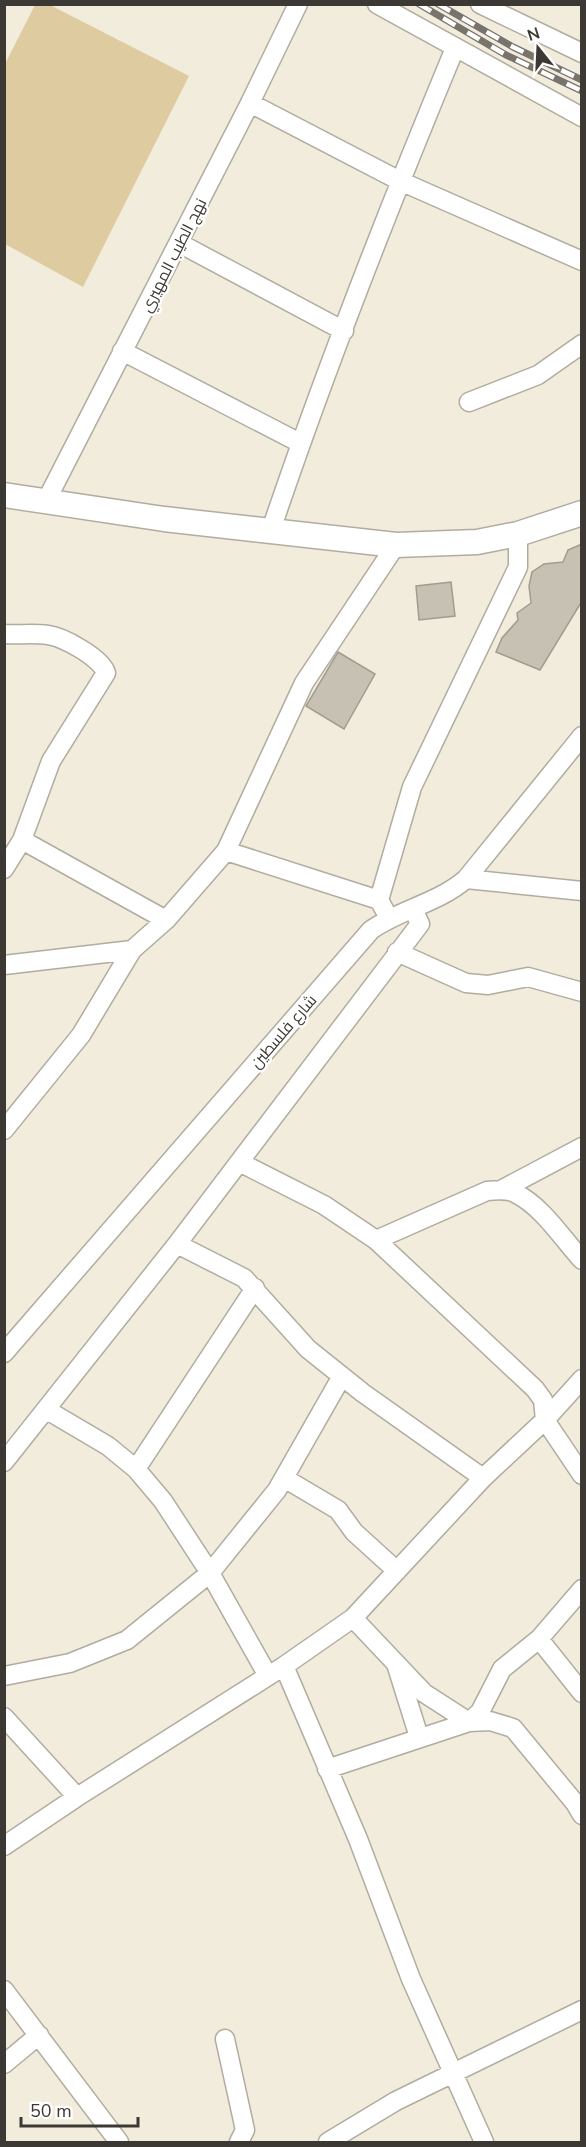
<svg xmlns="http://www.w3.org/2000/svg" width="586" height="2147" viewBox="0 0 586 2147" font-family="'Nunito Sans',Cairo,sans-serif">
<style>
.green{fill:#decba0}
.building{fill:#c7c1b3;stroke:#a29c8e;stroke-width:1.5}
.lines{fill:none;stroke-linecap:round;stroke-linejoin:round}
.minor-casing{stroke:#b1ac9e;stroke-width:21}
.major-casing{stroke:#b1ac9e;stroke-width:27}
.minor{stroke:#fff;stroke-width:18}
.major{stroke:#fff;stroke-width:24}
.rail-casing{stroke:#78746c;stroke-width:7}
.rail{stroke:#fff;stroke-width:4.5;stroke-dasharray:14;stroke-linecap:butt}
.labels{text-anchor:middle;stroke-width:5;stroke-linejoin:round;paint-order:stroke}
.street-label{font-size:16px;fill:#3c3934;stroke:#fff}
</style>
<rect width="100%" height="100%" fill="#f2ecdd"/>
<!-- green -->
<path class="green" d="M35 5H50L189 76 83 287 5 244V64Z"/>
<!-- building -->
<path class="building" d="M582 544V601L540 670 496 652 502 638 518 620 517 613 531 603 529 586 532 572 544 564 563 562 568 550Z
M451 582 455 616 419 620 416 586Z
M338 652 375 674 344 729 306 706Z"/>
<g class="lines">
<defs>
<path id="minor" d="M377 4 582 117
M480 4 582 53
M250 103 400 181 582 261
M179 243 344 331
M122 351 300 443
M469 402 538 375 582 344
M45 503 250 103 298 4
M271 530C326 367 389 207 455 48
M4 634C19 635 33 633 48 635 63 637 102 658 106 673L51 761 22 840 4 869
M22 840 166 920
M466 879 582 891
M379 900 412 787 518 567V534
M389 918 379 900 226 851 304 683 396 545
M397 952 466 983 488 985 528 977 582 992
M4 965 132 950 166 920 226 851
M4 1130 81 1035 132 950
M239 1162 324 1205 376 1240 535 1389 543 1400 545 1420 582 1475
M501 1190 582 1147
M376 1240 487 1191C496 1190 507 1189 515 1193 542 1206 562 1238 582 1260
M177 1244 244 1278 308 1349 363 1393 483 1478
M4 1353 371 930C401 909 438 903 466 879L582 736
M47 1410 108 1446 136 1469 163 1501 210 1573 268 1676
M4 1462 177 1244 420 924 413 909
M136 1469 255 1288
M284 1478 338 1510 354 1532 397 1571
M353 1618 424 1693 469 1722
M539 1639 582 1693
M284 1666 358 1839 411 1979 484 2142
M397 1667 419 1737
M4 1676 70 1663 127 1640 210 1573 277 1490 342 1376
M4 1717 77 1797
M469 1722 480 1712 502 1669 539 1639 582 1589
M327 1769 469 1722 490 1721 513 1728 575 1803 582 1815
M4 1846 77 1797 284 1666 353 1618 483 1478 545 1420 582 1379
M4 1990 119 2142
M225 2039 245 2130 239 2142
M4 2064 39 2035
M328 2142 396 2101 582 2010"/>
<path id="major" d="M4 495 164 519 396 545 477 542 518 534 582 513"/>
</defs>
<!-- minor casing -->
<use href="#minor" class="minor-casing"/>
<!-- major casing -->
<use href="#major" class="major-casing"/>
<!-- minor -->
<use href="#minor" class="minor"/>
<!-- major -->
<use href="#major" class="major"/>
<defs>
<path id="rail" d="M419 4 506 55 582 91
M438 4 513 47 582 80"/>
</defs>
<!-- rail casing -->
<use href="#rail" class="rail-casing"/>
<!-- rail -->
<use href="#rail" class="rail"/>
</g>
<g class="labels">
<!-- street labels -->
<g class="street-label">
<text transform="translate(173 255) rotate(-63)" y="6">نهج الطيب المهيري</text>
<text transform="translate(283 1031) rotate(-49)" y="6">شارع فلسطين</text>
</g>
</g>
<!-- border -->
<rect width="586" height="2147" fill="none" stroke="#3c3934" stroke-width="12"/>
<!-- north arrow -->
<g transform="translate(538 48) rotate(342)" stroke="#ffffff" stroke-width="4.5" paint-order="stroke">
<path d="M0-4.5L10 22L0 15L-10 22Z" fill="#3c3934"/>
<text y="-9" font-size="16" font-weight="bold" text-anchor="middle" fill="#3c3934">N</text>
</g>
<!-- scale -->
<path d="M21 2117v9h117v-9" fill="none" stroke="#3c3934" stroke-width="3"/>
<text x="30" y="2117" font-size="18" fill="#3c3934" stroke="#ffffff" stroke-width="4.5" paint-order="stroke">50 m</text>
</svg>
